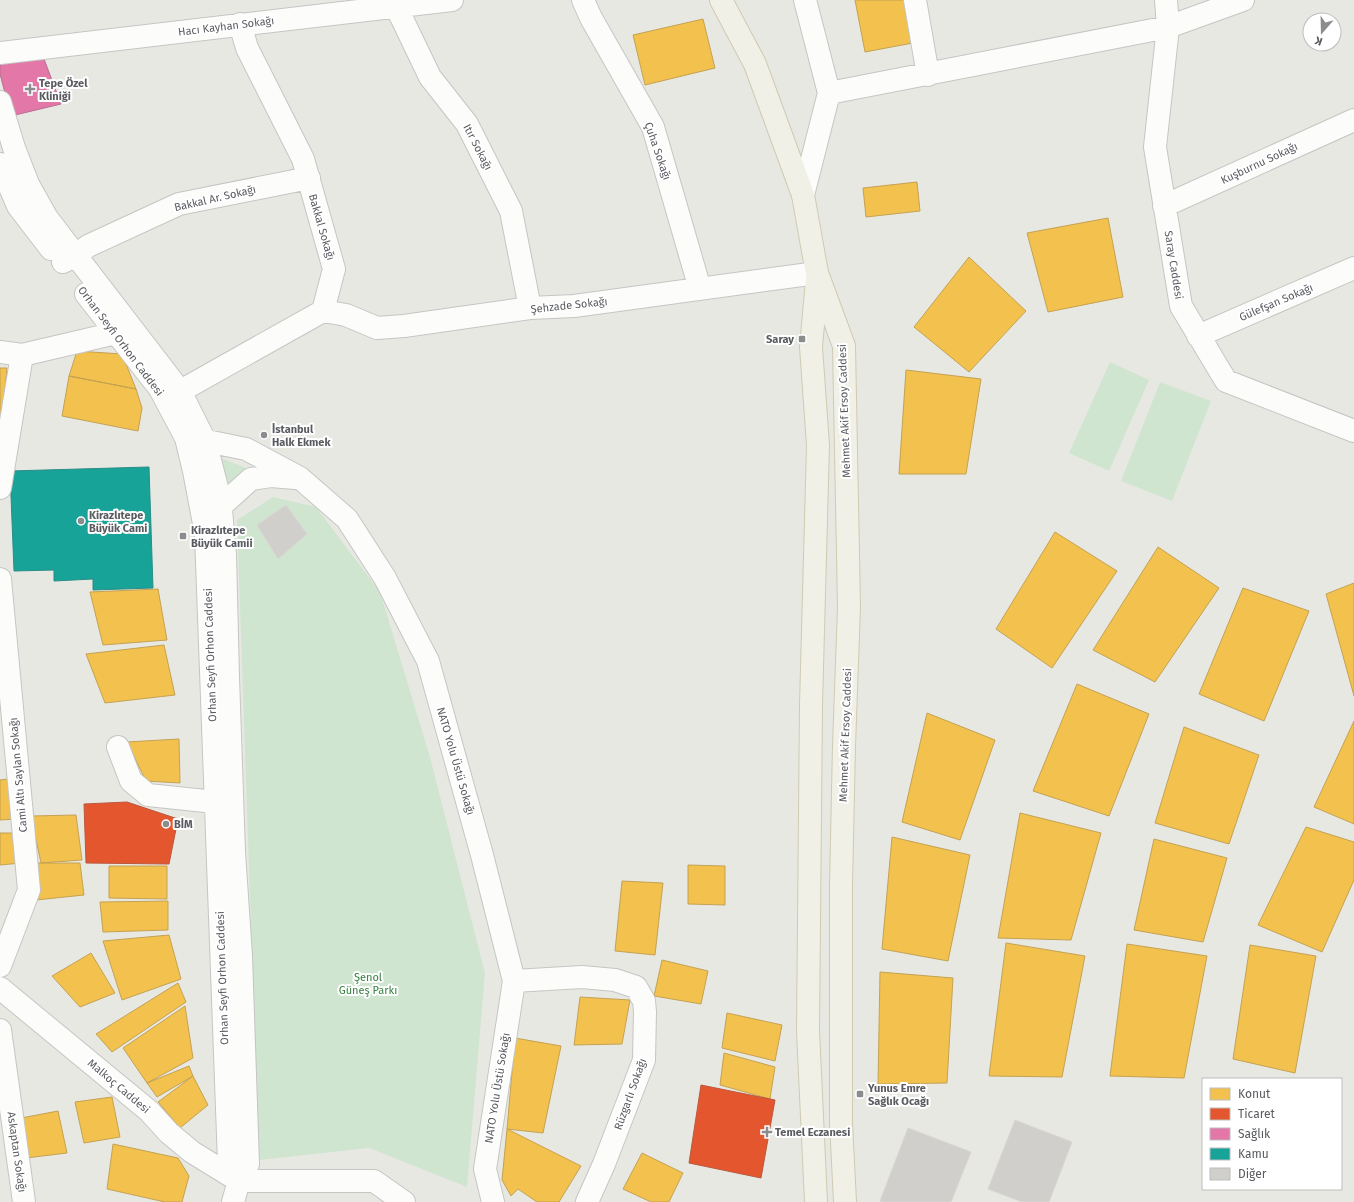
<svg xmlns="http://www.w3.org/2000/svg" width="1354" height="1202" viewBox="0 0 1354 1202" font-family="'Fira Sans',sans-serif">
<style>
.green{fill:#d0e5d0}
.homes{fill:#f2c14e;stroke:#c4a253}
.shops{fill:#e4572e;stroke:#ba583d}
.health{fill:#e377a8;stroke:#ba6f92}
.public{fill:#17a398;stroke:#2b8d87}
.building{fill:#d0cfcc;stroke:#d8d6d2}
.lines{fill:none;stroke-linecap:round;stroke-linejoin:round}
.minor-casing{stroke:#c5c5c3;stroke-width:24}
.major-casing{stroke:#cfcab2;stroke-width:24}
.minor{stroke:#fcfcfb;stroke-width:22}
.major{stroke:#f0f0e6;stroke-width:22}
.poi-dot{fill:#8b8c8e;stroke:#fff;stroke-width:1.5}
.labels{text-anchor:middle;stroke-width:4;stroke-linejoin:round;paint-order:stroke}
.street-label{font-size:11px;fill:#595b60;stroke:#fff}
.poi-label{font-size:11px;font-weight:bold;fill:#595b60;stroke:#fff;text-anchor:start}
.park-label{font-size:11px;fill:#388041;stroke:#fff}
</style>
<rect width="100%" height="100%" fill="#e8e8e3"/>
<!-- green -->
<path class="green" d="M1110 362 1149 380 1109 471 1069 453Z
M1160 382 1211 401 1172 501 1121 481Z
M221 458 256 472 230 490Z
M273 497 316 507 380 592 430 757 485 973 467 1187 369 1148 259 1160 237 520Z"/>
<!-- homes -->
<path class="homes" d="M855 0H910L918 42 865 52Z
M703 19 715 68 645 85 633 35Z
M917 182 920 211 866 217 863 188Z
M1108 218 1123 297 1048 312 1027 233Z
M969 257 1026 311 969 372 914 327Z
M77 351 122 354 136 389 69 376Z
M0 368H7L2 426H0Z
M906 370 981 379 966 474H899Z
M69 376 136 389 142 408 138 431 62 416Z
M1055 532 1117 571 1052 668 996 629Z
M1158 547 1219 588 1155 682 1093 650Z
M1354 583V696L1326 594Z
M1243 588 1309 611 1264 721 1199 694Z
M158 589 167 640 103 645 90 592Z
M164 645 175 695 105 703 86 654Z
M1077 684 1149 714 1109 816 1033 791Z
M927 713 995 740 960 840 902 822Z
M1354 721V824L1314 807Z
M1184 727 1259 755 1229 844 1155 823Z
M179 739 180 783 146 781 127 742Z
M15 778 17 819 0 820V780Z
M1020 813 1101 833 1071 940 998 938Z
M76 815 82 860 41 863 31 816Z
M1306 827 1354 842V880L1322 952 1258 925Z
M0 833H18L21 863 0 865Z
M892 837 970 855 948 961 882 949Z
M1154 839 1227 858 1203 942 1134 930Z
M31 863H80L84 895 36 900Z
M688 865 725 866V905L688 904Z
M109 866H167V899L109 898Z
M622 881 663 883 655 955 615 951Z
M168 901V930L103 932 100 902Z
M169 935 181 979 122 1000 103 941Z
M1006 943 1085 956 1062 1077 989 1076Z
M1127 944 1207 956 1184 1078 1110 1076Z
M1250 945 1316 956 1295 1073 1233 1059Z
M91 953 115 993 80 1007 52 976Z
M662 960 708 971 701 1004 654 996Z
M880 972 953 978 947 1083 878 1084Z
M178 983 186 1002 112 1052 96 1034Z
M580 997 630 1000 622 1044 574 1045Z
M185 1006 193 1058 147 1083 123 1048Z
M727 1013 782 1025 775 1061 722 1048Z
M515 1038 561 1046 543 1133 507 1129Z
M724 1053 775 1067 770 1099 720 1085Z
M189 1066 193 1076 157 1097 147 1083Z
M193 1076 208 1105 180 1128 158 1102Z
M112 1097 120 1137 84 1143 75 1102Z
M58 1111 67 1153 26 1158 16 1119Z
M507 1129 581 1166 559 1202H537L518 1189 511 1196 502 1180Z
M113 1144 178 1158 189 1176 182 1202H165L107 1189Z
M642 1153 683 1173 669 1202H651L623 1189Z"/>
<!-- shops -->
<path class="shops" d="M127 802 178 819 169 864 86 863 84 804Z
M701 1085 775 1100 761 1178 689 1163Z"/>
<!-- health -->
<path class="health" d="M41 51 61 104 11 116 0 74V57Z"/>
<!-- public -->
<path class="public" d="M149 467 153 588 93 590V579L54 581V570L14 571 10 471Z"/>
<!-- building -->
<path class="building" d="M286 505 307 534 278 559 257 525Z
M1015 1120 1072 1142 1049 1202H1022L988 1189Z
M908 1128 971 1152 951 1202H883L880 1201Z"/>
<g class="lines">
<defs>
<path id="minor" d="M393 0 430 77 467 124 511 211 530 308
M583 0 591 18 653 127 700 289
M805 0 829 93
M915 0 928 75
M1166 0 1168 27 1155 147 1181 306 1226 381 1354 431
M0 53 452 0
M0 102 14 148 28 184 47 218 180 391 205 441 220 499 225 554 228 677 234 852 241 956 248 1164 239 1181 233 1202
M0 164 18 206 51 249
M803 195 829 93 1168 27 1243 0
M1164 206 1354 120
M63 262 75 256 88 246 179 204 309 178
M86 294 160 389 186 438 194 471 206 534 229 1163 239 1181
M323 311 346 315 377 328 404 326 530 308 574 306 817 273
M1198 336 1354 268
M0 352 22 355 0 488
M22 355 116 333
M168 398 323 311 334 269 303 159 247 48 240 24
M192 438 246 449 300 478 347 519 385 578 428 661 482 855 514 981 485 1169 493 1202
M221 506 251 479 271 476 295 478
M0 579 29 890 0 966
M118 747 131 781 148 795 215 802
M514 981 582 977 615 980 636 987 644 1001 645 1012 644 1060 604 1164 587 1202
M0 988 149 1111 169 1133 192 1152 239 1181
M0 1030 24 1202
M239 1181H374L404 1202"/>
<path id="major" d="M721 0 755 64 803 195 817 273 844 346 849 607 844 746 841 885V1123L845 1202
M816 1202 808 1031 811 705 818 445 811 347 817 280"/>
</defs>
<!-- minor casing -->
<use href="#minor" class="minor-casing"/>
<!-- major casing -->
<use href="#major" class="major-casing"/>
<!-- minor -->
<use href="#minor" class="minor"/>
<!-- major -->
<use href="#major" class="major"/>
</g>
<!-- markers -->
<g class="poi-dot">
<path d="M28 83h4v4h4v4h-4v4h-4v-4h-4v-4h4z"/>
<rect x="798" y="335" width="8" height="8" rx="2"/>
<circle cx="264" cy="435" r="4"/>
<circle cx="81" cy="521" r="4"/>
<rect x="179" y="532" width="8" height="8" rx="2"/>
<circle cx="166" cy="824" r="4"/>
<rect x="856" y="1090" width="8" height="8" rx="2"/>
<path d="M765 1126h4v4h4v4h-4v4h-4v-4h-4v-4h4z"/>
</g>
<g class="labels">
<!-- street labels -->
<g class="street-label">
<text transform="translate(226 26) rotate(-7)" y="4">Hacı Kayhan Sokağı</text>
<text transform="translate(478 147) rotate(63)" y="4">Itır Sokağı</text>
<text transform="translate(658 151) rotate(71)" y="4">Çuha Sokağı</text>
<text transform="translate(1259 163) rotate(-25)" y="4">Kuşburnu Sokağı</text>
<text transform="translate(215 198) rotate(-13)" y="4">Bakkal Ar. Sokağı</text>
<text transform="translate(322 227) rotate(74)" y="4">Bakkal Sokağı</text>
<text transform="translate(1174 265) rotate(81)" y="4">Saray Caddesi</text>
<text transform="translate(1276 302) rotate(-23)" y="4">Gülefşan Sokağı</text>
<text transform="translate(569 305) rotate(-6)" y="4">Şehzade Sokağı</text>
<text transform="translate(121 341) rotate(53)" y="4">Orhan Seyfi Orhon Caddesi</text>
<text transform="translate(844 411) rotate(-92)" y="4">Mehmet Akif Ersoy Caddesi</text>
<text transform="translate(210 655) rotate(-92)" y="4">Orhan Seyfi Orhon Caddesi</text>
<text transform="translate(845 735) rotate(-88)" y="4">Mehmet Akif Ersoy Caddesi</text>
<text transform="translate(456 761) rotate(74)" y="4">NATO Yolu Üstü Sokağı</text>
<text transform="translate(18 775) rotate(-95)" y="4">Cami Altı Saylan Sokağı</text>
<text transform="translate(222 978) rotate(-92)" y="4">Orhan Seyfi Orhon Caddesi</text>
<text transform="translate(119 1086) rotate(40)" y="4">Malkoç Caddesi</text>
<text transform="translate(497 1088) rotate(-81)" y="4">NATO Yolu Üstü Sokağı</text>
<text transform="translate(630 1094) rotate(-70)" y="4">Rüzgarlı Sokağı</text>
<text transform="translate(17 1152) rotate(82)" y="4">Askaptan Sokağı</text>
</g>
<!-- poi labels -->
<g class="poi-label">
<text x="39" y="87">Tepe Özel<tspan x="39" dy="13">Kliniği</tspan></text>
<text x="794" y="343" text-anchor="end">Saray</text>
<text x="272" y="433">İstanbul<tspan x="272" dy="13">Halk Ekmek</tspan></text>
<text x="89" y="519">Kirazlıtepe<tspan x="89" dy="13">Büyük Cami</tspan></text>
<text x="191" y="534">Kirazlıtepe<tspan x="191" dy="13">Büyük Camii</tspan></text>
<text x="174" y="828">BİM</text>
<text x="868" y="1092">Yunus Emre<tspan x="868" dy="13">Sağlık Ocağı</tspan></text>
<text x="775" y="1136">Temel Eczanesi</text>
</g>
<!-- park labels -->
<g class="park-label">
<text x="368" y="981">Şenol<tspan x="368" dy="13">Güneş Parkı</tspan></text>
</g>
</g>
<!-- legend -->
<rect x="1202" y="1078" width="140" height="112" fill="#ffffff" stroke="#bdbdbf"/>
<rect x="1210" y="1088" width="20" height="12" fill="#f2c14e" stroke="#bdbdbf"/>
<text x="1238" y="1098" font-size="12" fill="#595b60">Konut</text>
<rect x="1210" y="1108" width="20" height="12" fill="#e4572e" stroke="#bdbdbf"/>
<text x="1238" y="1118" font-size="12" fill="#595b60">Ticaret</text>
<rect x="1210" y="1128" width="20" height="12" fill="#e377a8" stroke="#bdbdbf"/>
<text x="1238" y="1138" font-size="12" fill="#595b60">Sağlık</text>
<rect x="1210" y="1148" width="20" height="12" fill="#17a398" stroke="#bdbdbf"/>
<text x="1238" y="1158" font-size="12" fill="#595b60">Kamu</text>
<rect x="1210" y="1168" width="20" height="12" fill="#d0cfcc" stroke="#bdbdbf"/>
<text x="1238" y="1178" font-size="12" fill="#595b60">Diğer</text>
<!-- north arrow -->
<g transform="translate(1322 32) rotate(200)"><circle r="19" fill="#ffffff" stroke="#bdbdbf"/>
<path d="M0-3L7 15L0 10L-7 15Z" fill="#8b8c8e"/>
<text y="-6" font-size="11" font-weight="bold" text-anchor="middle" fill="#595b60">K</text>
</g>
</svg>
